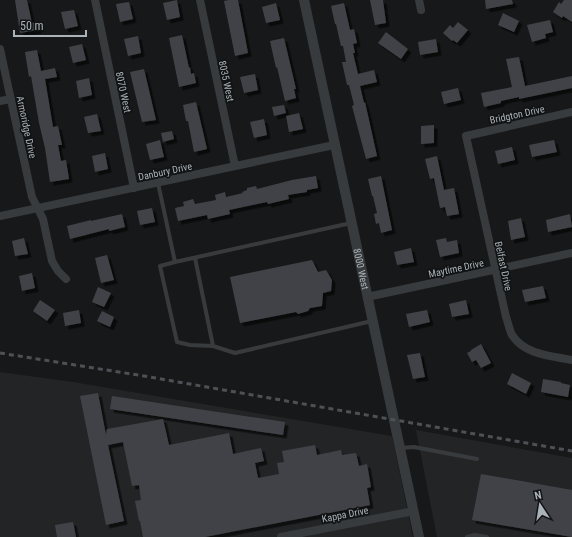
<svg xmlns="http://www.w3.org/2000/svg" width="572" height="537" viewBox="0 0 572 537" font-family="'Roboto Condensed',sans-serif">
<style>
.built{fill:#232426}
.building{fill:#414346;filter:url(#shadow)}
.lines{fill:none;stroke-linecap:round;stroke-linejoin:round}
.service{stroke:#383b3e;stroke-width:4}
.minor{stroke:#383b3e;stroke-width:8}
.tertiary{stroke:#383b3e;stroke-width:10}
.rail{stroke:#4d5155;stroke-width:3;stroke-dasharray:5 4;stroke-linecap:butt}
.labels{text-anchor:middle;stroke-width:3.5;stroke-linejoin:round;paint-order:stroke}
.street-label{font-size:10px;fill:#a9b3b9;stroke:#121314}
</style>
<defs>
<filter id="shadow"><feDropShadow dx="3.5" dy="3.5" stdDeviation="0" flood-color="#0009"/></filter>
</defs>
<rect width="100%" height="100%" fill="#171819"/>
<!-- built -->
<path class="built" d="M0 372 73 382 392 436 413 537H0Z
M416 430 572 458V537H437Z"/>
<!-- building -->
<path class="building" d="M15 0H27L32 23 36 22 38 30 20 33Z
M177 0 180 17 167 20 163 3Z
M229 0H238L248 53 235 56 224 1Z
M370 0H383L386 23 375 25Z
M485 0H512L513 4 486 9Z
M564 0H572V22L563 16 562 18 553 12 559 2 561 4Z
M129 2 133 19 120 22 116 4Z
M276 3 280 20 266 23 262 7Z
M344 3 350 30 354 29 357 43 353 44 355 53H353L358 74 374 70 377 82 360 86 364 103 365 102 377 156 366 159 352 106 354 105 349 85H347L342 62H346L343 46H341L336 24H335L331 6Z
M74 10 78 26 65 29 61 12Z
M503 13 519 21 514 32 498 25Z
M550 20 553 32 545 34 546 38 532 42 527 25Z
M458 22 468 30 457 43 453 40 452 41 443 33 450 25 453 28Z
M386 32 408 49 401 59 378 43Z
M182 35 189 68 190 67 191 74 194 73 196 83 179 87 169 38Z
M138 36 141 53 128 56 124 39Z
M284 38 296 89H294L296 98 285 101 277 67 276 68 270 41Z
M436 39 438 52 420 55 418 42Z
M82 44 86 60 73 63 69 47Z
M37 50 41 71 55 68 57 77 45 79 53 127 58 126 62 145H58L61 161 66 160 69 179 50 182 45 148 39 123 31 76 29 77 25 52Z
M519 57 525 86 572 76V88L519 99V97L501 101V103L484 107 481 93 512 87 506 59Z
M144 69 156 120 142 122 130 72Z
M255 74 258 90 244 93 240 77Z
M89 78 92 95 79 98 76 81Z
M458 88 461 100 444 104 441 92Z
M196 102 207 149 194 152 188 121H186L183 105Z
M284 105 286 113 274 116 272 107Z
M299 113 303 129 289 132 286 116Z
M97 114 101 131 88 133 84 117Z
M264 119 267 135 254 138 250 122Z
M434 125V143L421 144V126Z
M172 131 174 139 163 142 161 133Z
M160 140 164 157 150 160 146 144Z
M554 140 557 152 532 157 529 145Z
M512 147 515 160 498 164 495 151Z
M105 153 108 169 95 172 92 156Z
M437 156 444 190 454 188 459 214 447 216 445 207 440 208 434 178 430 179 425 159Z
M316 176 318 188 307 190V192L288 195 289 199 268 204 267 202 229 210 230 214 208 219 207 215 178 221 175 208 184 206 183 202 193 199 195 204 216 200 215 195 225 192 226 197 243 193 242 192 247 190V188L256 186 257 189 292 180Z
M381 176 392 230 381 233 379 223 376 224 374 214 377 213 373 196H372L368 179Z
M152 208 155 222 140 225 137 211Z
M122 214 125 227 109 231V229L70 239 67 226 91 220V221Z
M570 214 572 227 548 232 546 220Z
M521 218 525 237 511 240 508 221Z
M24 238 28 254 15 256 12 241Z
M446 238 447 242 457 240 459 253 440 257 436 240Z
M411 248 414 262 397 265 394 252Z
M107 255 114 280 101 283 95 258Z
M312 260 318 272 326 270 332 280 331 291 323 293 322 306 310 308 308 311 298 314 296 312 240 323 230 277Z
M32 273 35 288 22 291 19 276Z
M543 286 546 298 525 302 522 290Z
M98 287 111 293 104 307 92 302Z
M40 300 55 310 47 321 33 311Z
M466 300 469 314 452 317 449 304Z
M79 310 81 323 65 326 63 313Z
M427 310 430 322 409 327 406 314Z
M102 311 114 317 110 327 97 321Z
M481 344 491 363 481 368 476 360 472 362 467 353 471 351V350Z
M420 353 425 377 413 379 407 355Z
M512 373 531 383 526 394 507 384Z
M543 379 561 382V383L570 385 568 397 541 392Z
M98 393 106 435 107 429 163 419 169 445 229 433 233 454 261 448 264 461 255 463 258 478 279 474 277 463 284 462 282 451 315 445 317 455 341 450 342 455 356 453 359 466 367 464 371 487 367 488 370 505 205 537H143L140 521H139L135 501 141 500 139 485 132 486 123 442 108 445 124 521 106 525 80 396Z
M112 396 285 422 283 435 110 409Z
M481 474 572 490V537L472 520Z
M73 522 76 537H57L55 525Z"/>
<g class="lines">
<!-- service -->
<path class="service" d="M158 183 175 262 351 223
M195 258 213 346 235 353 372 321
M175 262 160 266 177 342 190 345 213 346
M400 448 414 447 477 459
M467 537 475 535 487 537"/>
<!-- minor -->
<path class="minor" d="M95 0 134 188
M200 0 235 166
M419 0 421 10
M0 49 32 197 43 219 52 261 58 271 66 279
M0 101 11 99
M572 112 466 136 506 317C508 322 509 329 512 335 525 355 551 356 572 360
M0 216 334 145
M367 297 572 253
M281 537 414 511"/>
<!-- tertiary -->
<path class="tertiary" id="s1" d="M304 0 419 537"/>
<!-- rail -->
<path class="rail" d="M0 353 144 376 572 451"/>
</g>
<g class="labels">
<!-- street labels -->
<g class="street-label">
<text transform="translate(227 81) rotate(78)" y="4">8035 West</text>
<text transform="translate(124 92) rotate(78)" y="4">8070 West</text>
<text transform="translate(517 114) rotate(-12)" y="4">Bridgton Drive</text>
<text transform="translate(27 127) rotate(78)" y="4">Armoridge Drive</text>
<text transform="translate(165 171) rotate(-12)" y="4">Danbury Drive</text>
<text transform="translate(504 266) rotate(78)" y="4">Belfast Drive</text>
<text transform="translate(456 268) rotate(-12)" y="4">Maytime Drive</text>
<text dy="4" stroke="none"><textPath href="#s1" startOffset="275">8000 West</textPath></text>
<text transform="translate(345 514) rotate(-11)" y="4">Kappa Drive</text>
</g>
</g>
<!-- north arrow -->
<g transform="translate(540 505) rotate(348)" stroke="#121314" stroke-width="3" paint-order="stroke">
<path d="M0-3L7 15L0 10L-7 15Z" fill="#a9b3b9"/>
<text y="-6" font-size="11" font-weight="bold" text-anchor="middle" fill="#a9b3b9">N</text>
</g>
<!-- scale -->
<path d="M14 30v6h72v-6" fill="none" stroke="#a9b3b9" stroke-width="2"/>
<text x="20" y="30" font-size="12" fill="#a9b3b9" stroke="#121314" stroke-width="3" paint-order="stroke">50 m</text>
</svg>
